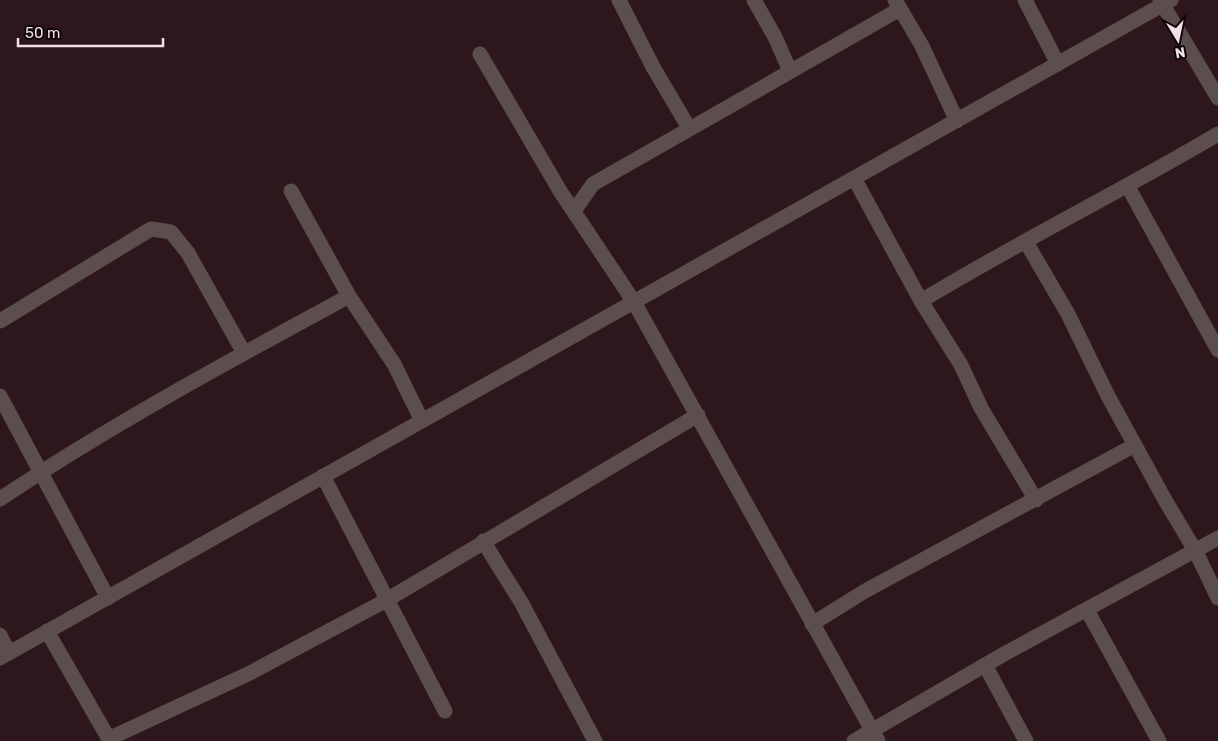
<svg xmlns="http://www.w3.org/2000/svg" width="1218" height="741" viewBox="0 0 1218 741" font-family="Rubik,sans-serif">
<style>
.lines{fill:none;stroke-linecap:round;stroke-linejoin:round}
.minor{stroke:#5b4e4c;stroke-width:15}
</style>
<rect width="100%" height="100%" fill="#2d161c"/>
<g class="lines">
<!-- minor -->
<path class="minor" d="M619 0 653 67 689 128
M754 0 775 37 790 71
M895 0 922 46 957 121
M1025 0 1058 64
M1160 0 1218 98
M480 54 560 191 634 302 878 741
M854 178 921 301 961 365 981 408 1036 500
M1127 185 1218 350
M291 191 349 296 394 364 422 421
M574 211 593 184 900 9
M1026 242 1068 314 1108 396 1165 500 1196 552 1218 598
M921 301C1018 242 1120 192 1218 134
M0 321 151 229 171 232 188 253 244 353
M0 396 108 598
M323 476 445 711
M0 499C112 424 231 360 349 296
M483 541 521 602 595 741
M1087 610 1159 741
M812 624 865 591 1135 445
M47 631 110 741
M0 635 9 653
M0 658 1171 0
M985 665 1026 741
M108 739 250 673 385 601 698 415
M854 741 1004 654 1218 538"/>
</g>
<!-- north arrow -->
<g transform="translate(1178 40) rotate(170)" stroke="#0f0608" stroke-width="4" paint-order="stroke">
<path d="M0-4L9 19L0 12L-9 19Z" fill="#f2e1e5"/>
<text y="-8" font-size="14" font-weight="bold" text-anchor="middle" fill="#f2e1e5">N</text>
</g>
<!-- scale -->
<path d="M18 38v8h145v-8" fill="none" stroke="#f2e1e5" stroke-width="2.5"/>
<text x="25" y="38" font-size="15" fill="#f2e1e5" stroke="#0f0608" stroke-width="4" paint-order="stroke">50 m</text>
</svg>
